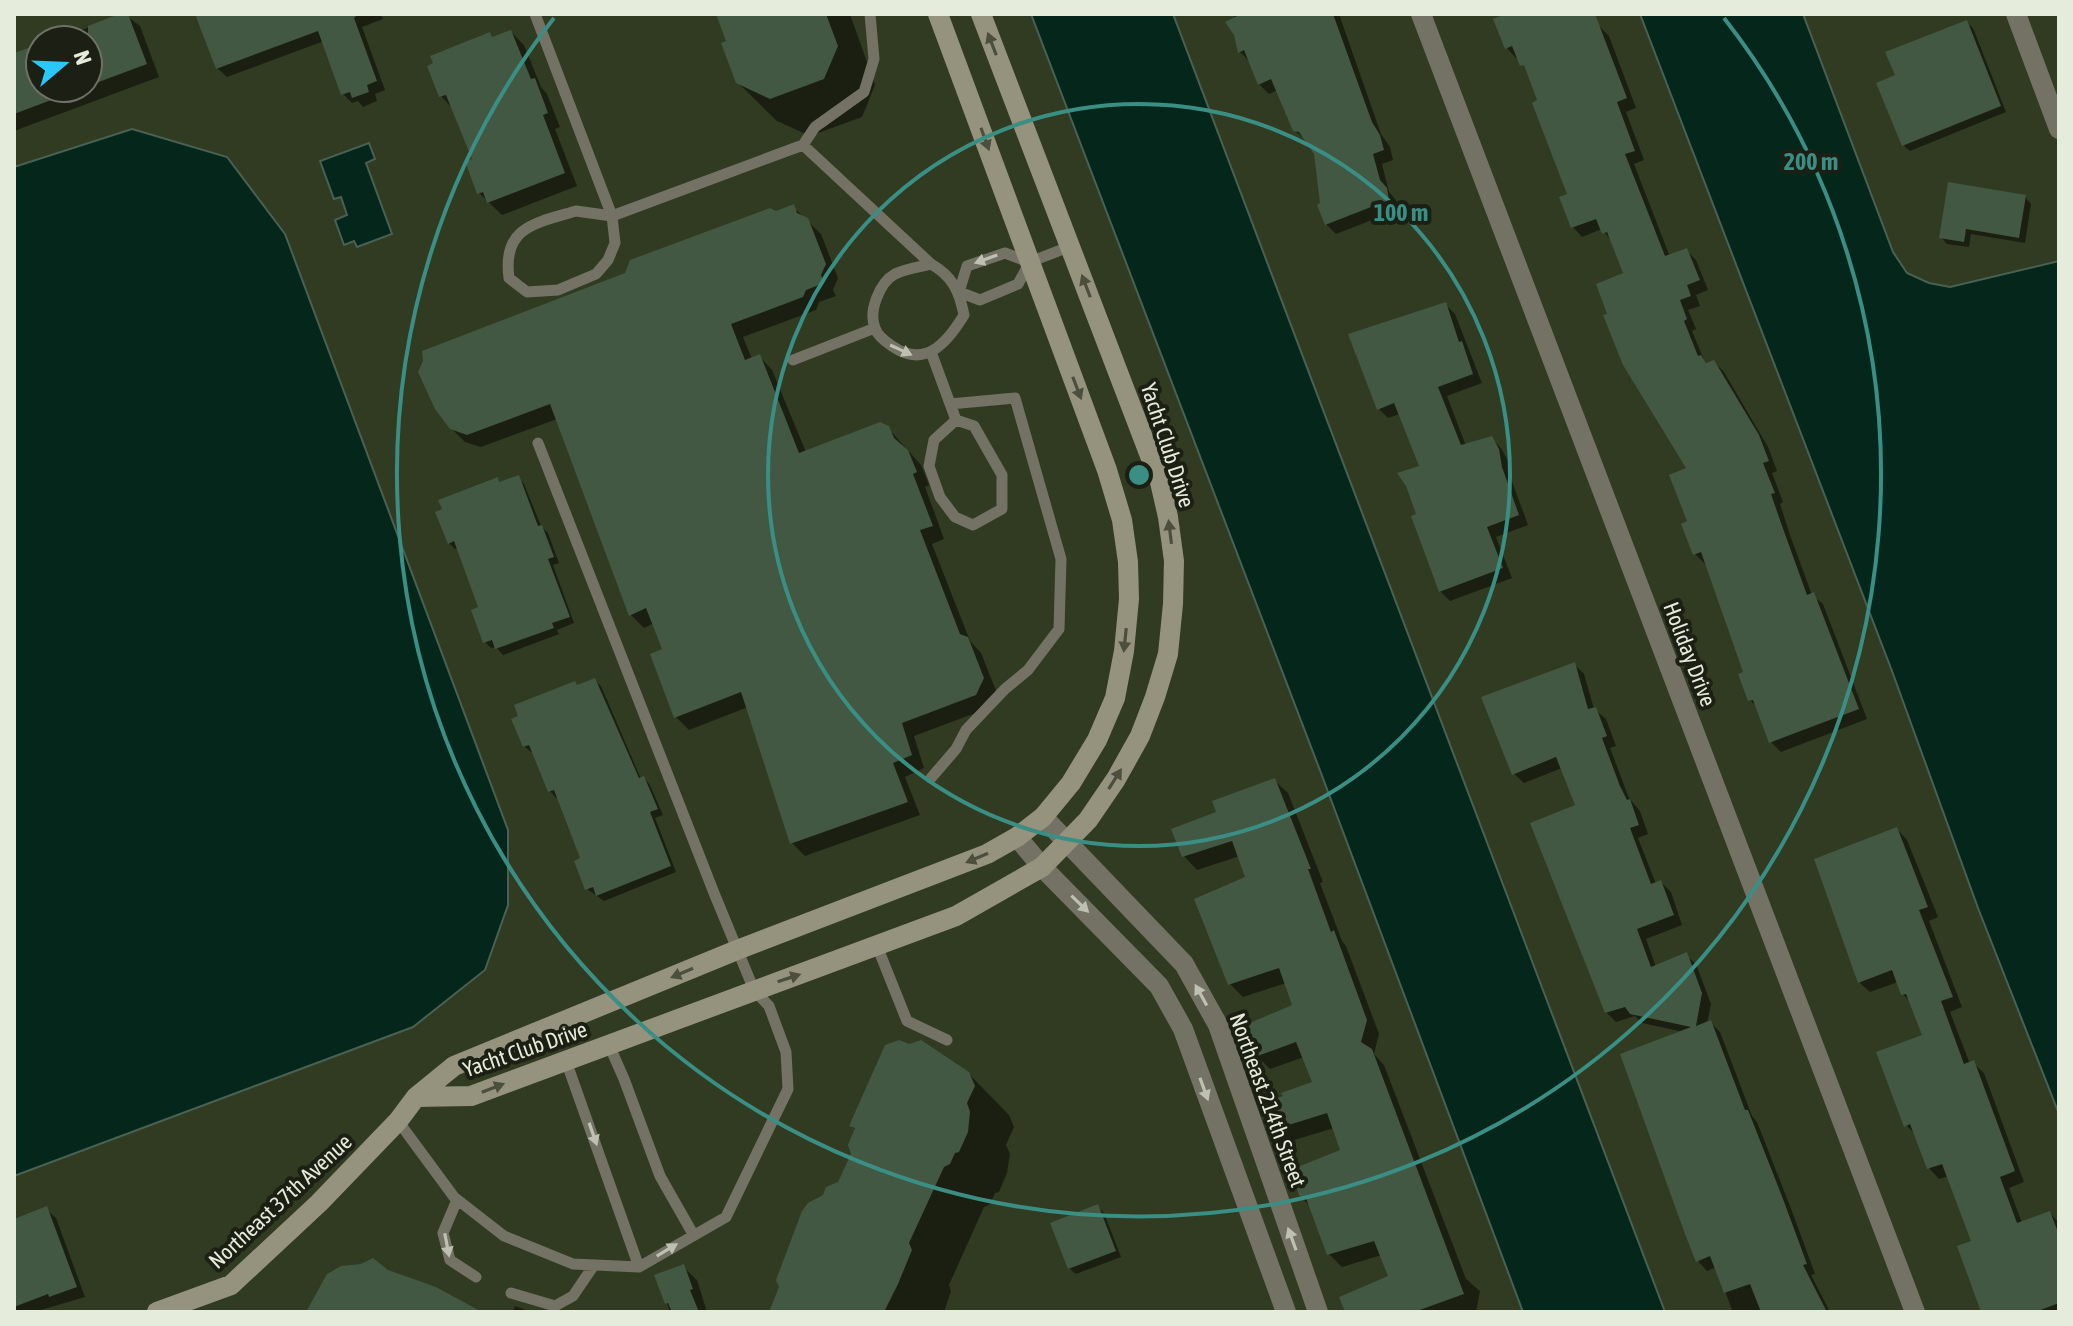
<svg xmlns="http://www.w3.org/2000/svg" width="2073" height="1326" viewBox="0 0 2073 1326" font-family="'Asap Condensed',sans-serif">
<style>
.water{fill:#05261a;stroke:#486154;stroke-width:2}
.shadow{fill:#0007}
.building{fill:#425842}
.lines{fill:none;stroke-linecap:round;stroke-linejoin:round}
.lane{stroke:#737265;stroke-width:11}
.street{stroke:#737265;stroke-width:20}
.secondary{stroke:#95937e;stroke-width:20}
.oneway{fill:#4c4e3e}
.oneway2{fill:#bec1b2}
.ring{fill:none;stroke:#3a8e84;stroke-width:4}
.labels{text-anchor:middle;stroke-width:8;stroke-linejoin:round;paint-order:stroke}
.street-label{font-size:22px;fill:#e6ecdc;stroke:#1c2014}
.centre{fill:#3a8e84;stroke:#1c2014;stroke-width:4}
.ring-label{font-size:24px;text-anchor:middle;font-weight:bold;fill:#3a8e84;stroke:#1c2014;stroke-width:8;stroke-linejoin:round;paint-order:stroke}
</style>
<rect width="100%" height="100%" fill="#313b21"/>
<!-- water -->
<path class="water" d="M1031 14H1173L1665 1312H1523L1321 773Z
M1640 14H1803L1893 252 1907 273 1929 283 1950 287 2059 261V1114L1978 908 1892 671Z
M132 129 227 157 285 234 508 830V905L485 970 413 1027 14 1176V167Z
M369 143 375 159 366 163 392 234 357 247 354 241 344 245 335 220 347 215 341 197 334 199 320 161Z"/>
<!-- shadow -->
<path class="shadow" d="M124 14 140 26 159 77 14 131V56L40 46V88H88V40H55Z
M208 14H381L383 19 362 27 385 90 375 94 377 101 363 107 358 101 352 103 343 94 324 41 227 77 217 68Z
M718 14H850L875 85 862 117 810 136 777 121 737 82 728 42Z
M1234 14H1339L1381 134 1390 147 1393 160 1382 164 1389 192 1396 200 1398 210 1336 234 1326 224 1316 154 1307 141 1294 130 1278 90 1269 94 1259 84 1250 62 1240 52Z
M1497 14H1587L1609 36 1636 108 1626 112 1644 160 1634 164 1670 257 1686 250 1696 260 1708 290 1696 295 1700 306 1688 310 1696 329 1692 331 1704 360 1708 364 1714 362 1724 372 1768 447 1777 471 1772 473 1783 502 1780 504 1790 535 1812 595 1823 604 1867 719 1781 752 1771 742 1759 709 1750 700 1745 673 1707 563 1705 564 1695 554 1689 523V469L1610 315 1626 274 1614 244 1602 229 1582 237 1573 227 1570 195 1540 102 1529 72 1519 57 1516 58 1507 48Z
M1966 22 1973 28 2006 112 1910 151 1903 145 1897 76Z
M511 32 524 45 541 87 547 94 560 127 555 129 577 186 502 215 479 193 474 160 454 110 441 96 494 39Z
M2025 197 2031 204 2025 243 1971 234 1969 247 1947 244 1941 237Z
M793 207 821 234 838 278 833 290 836 296 819 302 816 310 743 337 752 359 759 356 772 370 806 452 888 428 921 465 929 485 925 487 944 539 932 544 970 641 981 653 997 693 989 708 914 736 924 768 905 777 920 815 805 856 792 843 748 707 689 730 676 717 664 650 654 623 644 628 631 615 557 419 481 447 465 442 451 428 776 213Z
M1445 304 1455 314 1482 383 1447 396 1466 446 1491 438 1501 448 1508 461 1511 479 1528 525 1496 537 1512 578 1450 601 1440 591 1419 515 1422 468 1400 414 1388 418 1378 408Z
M518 478 524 484 541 526 548 533 559 563 553 565 574 623 557 630 559 634 503 655 496 647 491 648 485 642 481 608 458 548 455 549 449 543 497 479 501 484Z
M1575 665 1584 674 1594 709 1606 719 1616 746 1610 748 1629 798 1640 811 1648 834 1638 838 1656 884 1661 882 1671 892 1682 925 1646 939 1656 967 1686 955 1696 964 1711 1004 1707 1024 1710 1022 1720 1032 1752 1116 1757 1122 1792 1211 1815 1274 1811 1275 1830 1312H1733L1716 1267 1707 1271 1698 1261 1684 1032 1642 1023 1635 1016 1616 1022 1606 1012 1578 806 1562 768 1524 783 1514 774Z
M594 680 601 686 641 779 644 778 650 785 663 815 655 818 676 872 604 901 587 889 583 859 558 797 556 798 550 791 534 751 531 752 524 746 578 687Z
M1274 780 1288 793 1323 882 1320 883 1342 941 1346 946 1379 1034 1374 1054 1384 1065 1466 1279 1480 1291 1476 1312H1347L1390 1277 1382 1255 1342 1267 1329 1254 1312 1208 1303 1199 1342 1151 1334 1128 1291 1141 1277 1128 1315 1083 1304 1057 1270 1069 1257 1056 1295 1006 1286 983 1243 997 1230 984 1248 878 1240 856 1197 870 1184 856 1219 813Z
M1897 829 1907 840 1938 917 1929 921 1962 1007 1950 1012 1970 1064 1973 1063 1984 1073 2024 1182 2009 1188 2022 1223 2050 1213 2059 1223V1312H1983L1973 1242 1949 1176 1939 1179 1929 1168 1917 1136 1906 1125 1925 1036 1912 1004 1903 994 1898 982 1870 992 1859 982Z
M968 1073 1009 1115 1014 1127 1006 1145 1010 1154 1007 1173 999 1192 995 1193 990 1204 984 1207 949 1285 951 1291 944 1312H776L853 1154 856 1130 852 1126Z
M1098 1207 1104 1213 1121 1257 1076 1274 1069 1268Z
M46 1209 56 1218 85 1297 34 1312H14V1221Z
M683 1267 697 1280 707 1312H670L657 1277Z
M515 1306 526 1310 531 1312H513Z"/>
<!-- building -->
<path class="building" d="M119 14H128L147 64 88 86V26Z
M195 14H358L354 18 377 81 367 85 369 92 352 98 350 92 341 95 318 31 216 69Z
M716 14H826L838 46 824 79 770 99 736 83 721 43 726 41Z
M1241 14H1333L1372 122 1380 135 1384 150 1373 154 1380 180 1387 188 1389 200 1325 225 1317 205 1320 203 1314 154 1299 132 1293 131 1271 79 1258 85 1244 50 1238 53 1234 35 1225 22Z
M1504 14H1595L1627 98 1617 102 1635 151 1625 154 1665 256 1687 248 1700 280 1687 285 1691 296 1680 300 1687 319 1684 321 1698 356 1701 355 1706 363 1714 360 1759 435 1769 461 1763 463 1775 493 1771 494 1781 523 1807 595 1814 592 1859 709 1769 743 1753 700 1748 701 1738 674 1743 672 1701 552 1693 555 1681 524 1687 521 1669 475 1686 468 1623 365 1603 315 1607 314 1596 284 1623 273 1607 232 1602 234 1596 219 1571 228 1559 197 1567 194 1532 103 1537 100 1524 65 1520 66 1512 46 1505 49 1493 19Z
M1967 20 2001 106 1902 146 1876 83 1895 75 1885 52Z
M511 30 531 79 535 78 548 113 543 115 565 173 487 203 483 192 477 194 465 161 472 159 446 95 439 97 427 66 433 63 430 56 490 32 492 37Z
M40 44V88L78 90 14 114V53Z
M1948 182 2026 195 2019 238 1966 229 1964 242 1939 238Z
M794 204 797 213 808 218 826 264 821 275 824 283 806 290 803 297 731 324 745 360 760 354 799 453 880 422 889 426 894 438 908 450 917 472 913 474 933 526 920 530 960 634 968 637 984 678 976 695 902 723 912 755 893 763 908 802 790 844 741 692 674 718 650 654 662 649 646 608 629 616 550 404 467 435 450 429 435 409 418 372 423 361 422 351 625 273 630 260 770 208 776 211Z
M1446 302 1459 342 1462 341 1473 374 1438 387 1461 445 1492 436 1499 449 1502 467 1519 515 1487 527 1503 568 1439 592 1411 516 1416 514 1406 486 1397 473 1419 466 1394 403 1377 410 1348 334Z
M519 475 538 526 542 525 554 557 548 559 570 617 552 623 554 628 495 649 492 640 483 643 471 610 478 607 454 541 448 544 435 512 442 509 438 500 498 477 499 482Z
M1575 662 1588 709 1596 707 1607 736 1602 738 1620 786 1627 800 1630 799 1639 825 1630 828 1651 884 1661 880 1674 915 1637 929 1651 967 1687 952 1702 993 1696 1026 1711 1020 1745 1110H1748L1783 1199 1807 1264 1803 1265 1827 1312H1761L1750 1284 1724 1293 1710 1256 1696 1262 1685 1234 1620 1054 1691 1027 1630 1014 1625 1007 1605 1013 1530 823 1575 805 1556 757 1512 775 1481 697Z
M595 678 639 778 644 776 658 809 650 812 671 866 596 896 593 887 585 890 574 861 580 858 554 790 548 792 529 745 523 747 511 719 518 716 514 705 575 681 577 685Z
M1275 778 1311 869H1308L1331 932 1334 930 1367 1020 1361 1042 1372 1049 1464 1294 1414 1312H1345L1339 1297 1388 1276 1374 1241 1327 1255 1306 1198 1301 1200 1290 1170 1340 1150 1327 1113 1276 1129 1266 1102 1283 1096 1281 1093 1312 1082 1296 1042 1255 1057 1243 1026 1292 1005 1279 968 1228 985 1194 899 1245 877 1232 841 1182 857 1171 829 1216 812 1212 801Z
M1897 827 1928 907 1919 910 1953 997 1941 1001 1964 1064 1974 1060 2015 1171 2000 1177 2017 1223 2050 1211 2059 1235V1303L2035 1312H1981L1957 1246 1971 1241 1942 1164 1927 1169 1910 1124 1904 1127 1876 1052 1922 1035 1906 994 1901 995 1892 970 1858 983 1814 859Z
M899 1040 909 1044 921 1040 969 1072 975 1086 967 1103 970 1112 968 1132 959 1152 955 1153 950 1164 944 1167 909 1243 912 1250 898 1284 884 1312H769L779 1287 776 1280 802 1211 808 1203 823 1195 826 1187 838 1182 851 1154 848 1145 855 1128 849 1126 885 1045Z
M1098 1204 1116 1251 1068 1269 1050 1223Z
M47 1206 77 1287 49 1297 48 1294 14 1307V1219Z
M373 1258 388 1270 436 1287 482 1312H306L327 1274 341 1266 361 1264Z
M684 1264 693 1289 690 1290 699 1312H672L668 1303 665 1304 654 1275Z"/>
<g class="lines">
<!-- lane -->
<path class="lane" d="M535 14 612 216 803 145 931 264C952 276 959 290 964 315 947 343 925 369 892 346 886 342 877 335 875 328 868 311 880 282 895 274 905 269 920 267 931 264
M803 145 815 127 864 92 874 59 870 14
M576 211 612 216 615 243 608 260 596 274 558 290 527 292 509 278C502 227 535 223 576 211Z
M959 292 980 300 1018 284 1030 262 1071 246
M959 292 967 266 1005 253 1029 262
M931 352 956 420 934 440 929 466 940 497 955 517 973 525 1002 509V475L974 426 956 420
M793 360 875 328
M931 778 956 749 966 730 1005 689 1028 670 1059 629 1061 559 1015 398 950 404
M877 946 907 1021 947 1040
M609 1045 624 1079 660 1176 693 1234
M566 1061 639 1267
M398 1121 454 1197 504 1236 573 1264 639 1267 726 1217 788 1089 786 1052 769 1006 754 990 714 893 538 443
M457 1200 443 1233 450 1260 476 1277
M511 1293 555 1306 573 1296 594 1265"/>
<!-- street -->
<path class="street" d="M1421 14 1915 1312
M2016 14 2059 129
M1043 817 1184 964 1218 1025 1318 1312
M1017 837 1042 867 1159 986 1183 1029 1286 1312"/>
<!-- secondary -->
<path class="secondary" d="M416 1097 471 1096 956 916 1042 867 1088 820 1116 779 1140 736 1155 697 1168 654 1173 604 1174 561 1168 517 1160 482 981 14
M157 1312 231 1285 319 1203 398 1121 416 1097 454 1066 737 950 987 854 1017 837 1043 817 1071 783 1097 740 1115 698 1124 651 1129 599 1128 562 1122 520 1107 470 938 14"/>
</g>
<!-- one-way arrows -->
<defs><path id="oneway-solid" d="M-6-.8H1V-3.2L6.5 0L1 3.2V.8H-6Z" transform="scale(2)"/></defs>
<g class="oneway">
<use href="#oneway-solid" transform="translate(992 44) rotate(-111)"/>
<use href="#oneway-solid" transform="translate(985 139) rotate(70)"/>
<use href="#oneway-solid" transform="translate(1086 286) rotate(-111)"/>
<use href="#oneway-solid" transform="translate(1077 388) rotate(69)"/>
<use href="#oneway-solid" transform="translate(1170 532) rotate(-97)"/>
<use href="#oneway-solid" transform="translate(1125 640) rotate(96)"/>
<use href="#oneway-solid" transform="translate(1115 779) rotate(-58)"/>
<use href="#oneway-solid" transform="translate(977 858) rotate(157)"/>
<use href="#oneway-solid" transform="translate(682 973) rotate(157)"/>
<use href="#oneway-solid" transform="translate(789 978) rotate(-18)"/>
<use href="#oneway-solid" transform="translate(493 1088) rotate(-21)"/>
</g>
<g class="oneway2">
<use href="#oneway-solid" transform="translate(986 259) rotate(160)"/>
<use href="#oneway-solid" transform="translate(901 350) rotate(25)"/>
<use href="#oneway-solid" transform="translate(1080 904) rotate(44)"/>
<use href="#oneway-solid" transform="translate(1201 995) rotate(-119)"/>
<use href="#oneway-solid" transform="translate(1204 1089) rotate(70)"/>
<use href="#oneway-solid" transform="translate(593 1134) rotate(71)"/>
<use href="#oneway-solid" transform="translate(1292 1239) rotate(-110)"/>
<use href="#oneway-solid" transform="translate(447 1245) rotate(79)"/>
<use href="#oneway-solid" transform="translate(667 1250) rotate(-31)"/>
</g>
<!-- distance rings -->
<g class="ring">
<circle cx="1139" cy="475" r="371"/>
<path d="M1724 18A742 742 0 1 1 554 18"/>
</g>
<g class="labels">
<!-- street labels -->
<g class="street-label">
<text transform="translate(1168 445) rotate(72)" y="8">Yacht Club Drive</text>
<text transform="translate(1690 654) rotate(69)" y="8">Holiday Drive</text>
<text transform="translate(525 1049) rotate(-19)" y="8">Yacht Club Drive</text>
<text transform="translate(1268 1100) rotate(70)" y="8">Northeast 214th Street</text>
<text transform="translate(280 1201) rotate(-43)" y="8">Northeast 37th Avenue</text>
</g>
</g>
<circle cx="1139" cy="475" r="12" class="centre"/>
<g class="ring-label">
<text x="1811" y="170">200 m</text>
<text x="1401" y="221">100 m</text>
</g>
<!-- border -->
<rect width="2073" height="1326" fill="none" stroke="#e6ecdc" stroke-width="32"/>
<!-- north arrow -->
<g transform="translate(64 64) rotate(71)"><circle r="38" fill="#1c2014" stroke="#6d7264" stroke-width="2"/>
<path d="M0-6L14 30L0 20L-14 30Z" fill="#29c8ff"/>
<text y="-12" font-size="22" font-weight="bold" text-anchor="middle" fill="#e6ecdc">N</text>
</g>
</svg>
